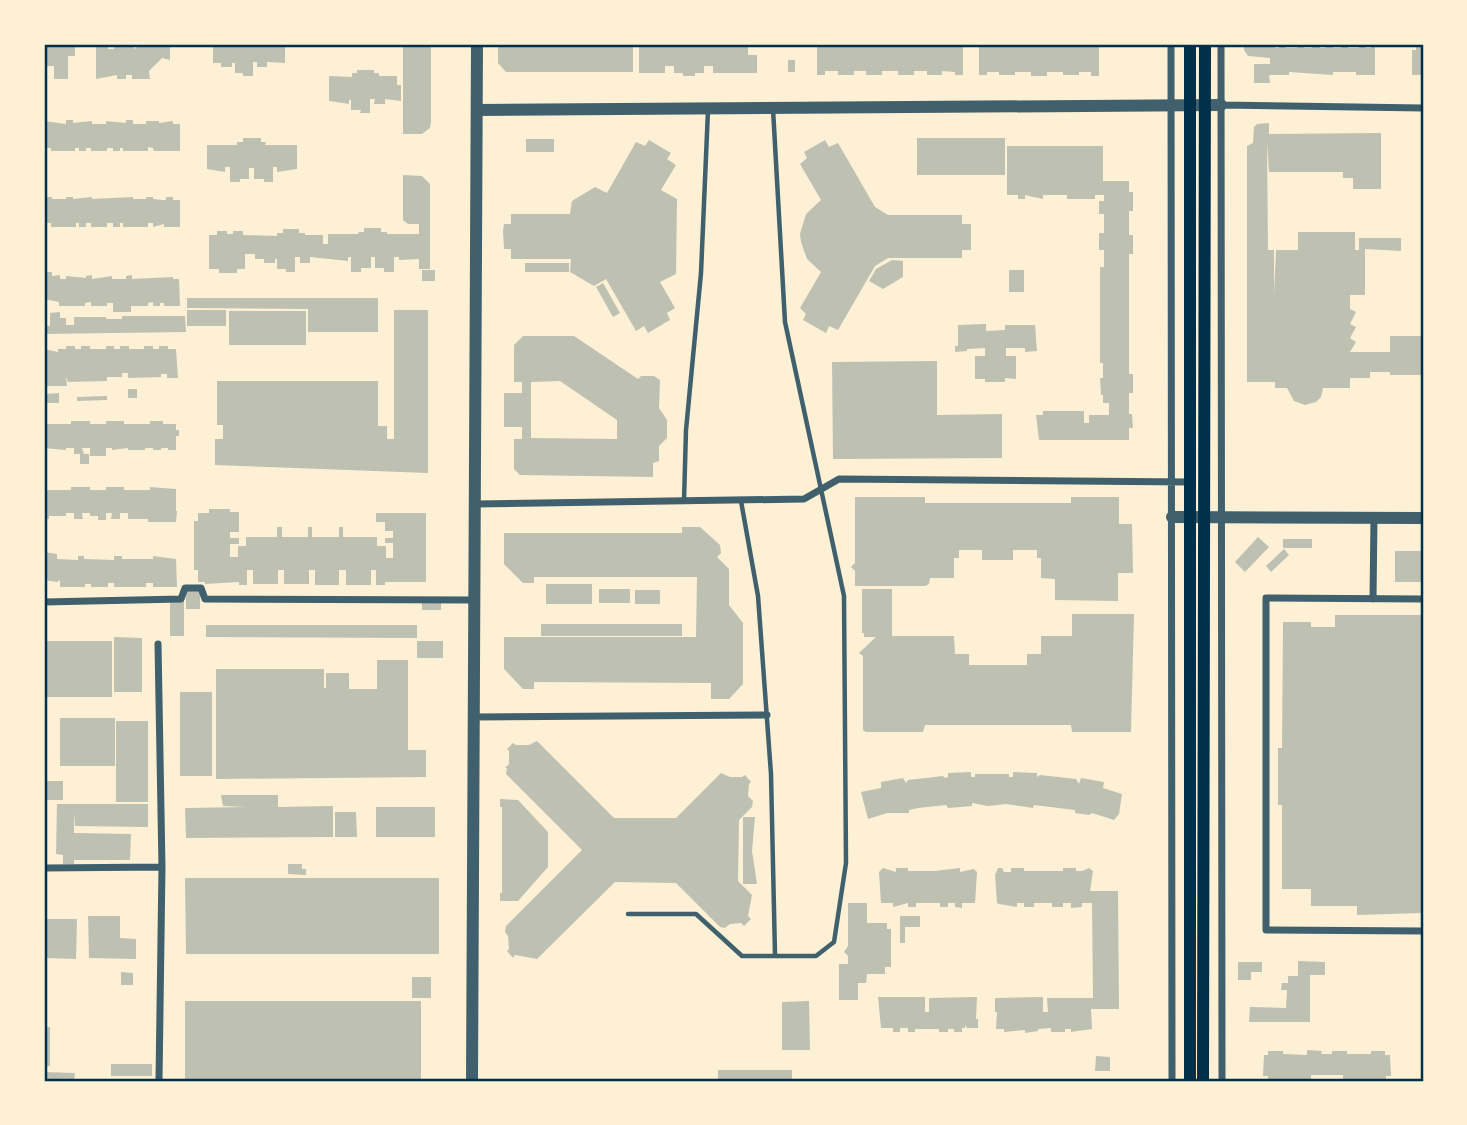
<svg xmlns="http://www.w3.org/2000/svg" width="1467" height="1125" viewBox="0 0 1467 1125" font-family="'Work Sans',sans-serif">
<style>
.building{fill:#bec0b2;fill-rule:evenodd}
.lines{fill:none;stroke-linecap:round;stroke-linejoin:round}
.service{stroke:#3f606c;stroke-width:4.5}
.minor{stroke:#3f606c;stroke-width:7}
.tertiary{stroke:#3f606c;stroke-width:12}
.secondary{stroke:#003049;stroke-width:12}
.neatline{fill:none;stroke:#003049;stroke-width:2.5}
</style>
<rect width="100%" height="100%" fill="#fdf0d5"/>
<!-- building -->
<path class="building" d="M44 44H75V56H68V79H54V66H44Z
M140 44H170V60L162 58 149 71 150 79H132V75H126V79H117V75L96 79V46H108V49H114V46H133L135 49Z
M213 44H280V47H285V63L267 62V67H257V62H253V76H243V73H235V63H232V67H221V63H213Z
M403 44H431V121L430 128 422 134H403Z
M498 44H633V72H506L498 63Z
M639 44H748V55H757V73H713V66H704V73H695V76H683V73H674V66H665V73H639Z
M835 44V46H963V75H955V72L942 71V75H927V71H914V75H898V71H882V75H866V71H854V75H838V71H825V75H817V45Z
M997 44H1088V46H1099V76H1091V72H1079V75H1063V72H1047V76H1031V72H1015V75H999V72H987V75H979V46Z
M1244 44H1269L1275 45V48H1279V44H1286V48H1297V45H1304V48H1312V45H1320V48H1326V45H1333V48H1341V45H1348V48H1359V45H1366V48H1371V45H1375V75H1356V72H1333V75L1289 72V75H1269L1270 83H1254V64H1270V58L1248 56 1244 50Z
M1416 47H1423V75H1412V50H1416Z
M788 60H795V72H788Z
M357 70H374V73H379V76H397V85H401V101L385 99V104H374L375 99H370V113H360L361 110H351V100H349V104L329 101V76L352 77V73H357Z
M66 120H73V123L92 121V124H106V121L126 123V120H133V124H146V121H159V123L173 121V124H180V151H154L153 148 148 147V151H123V148H120V151H113V148H107V151H91V148H86V151H79V148H75V151H51V148H44V121L66 124Z
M1269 123V134L1381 133V189H1353V178H1343V172H1269L1267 142 1268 250H1274V295L1276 250H1298V232H1355V250H1359V238H1401V251L1365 249V295H1350V309L1356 312 1350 324 1356 327 1350 338 1356 342 1350 352H1390V336H1423V375H1390V372H1370V378H1350V388H1323L1321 397 1316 402 1305 405 1294 401 1287 388H1275V382H1247V146L1253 143 1254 127 1257 124Z
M243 138H261V142H266L265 145H297V169L277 172V167H273V182H264V179H254V168H249V179H240V182H230V167H225V172L207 169V145H237V142H243Z
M917 138H1005V175H917Z
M526 139H554V152H526Z
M649 140 671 153 667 159 676 165 661 190 677 199 676 274 660 282 675 308 667 313 670 320 648 333 644 326 636 331 606 279 594 286 570 272 571 259H511V249H504L503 231 504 224H511V214H570L572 201 595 187 607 193 636 142 645 146Z
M825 140 829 147 838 143 875 207 888 215H962V224H971V250H962V258H888L875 266 838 330 829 326 826 333 803 320 806 314 800 308 821 272 807 259 801 242 800 234 806 214 821 200 800 164 807 158 804 152Z
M1007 146H1103V181H1129V192H1133V211H1129V235H1133V254H1129V374H1133V393H1129V414H1132L1133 428H1129V440H1039L1036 415H1043V411H1084V423H1089V415H1109V403H1103V395H1101L1100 378H1103V363H1100V267H1104V250H1099V233H1104V214H1099V201H1104V195H1095V199H1067V195H1043V199L1025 195V199H1018V195H1007Z
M403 175 422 176 430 184V269H419V259L399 260V257H394V272H384V268H375V257H371V268H361V272H351V257H348V261L310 257V263H300V257H295V272H286V269H277V259H275V263H264V259H255V254H245V269H237V273H219V269H209V235H217V231H227V234H233V231H243V235L277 236V233H283V229H299V233H305V235H323V244H328V234H358L359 232H364V228H381V232H387V234H419V224H408L403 220Z
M45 197H52V199H66V197H73V199L92 197V199L133 197V199H146V197H153V199L163 200H166V197H173V200H180V227H164V224L153 227V223H148V227H123V223H120V227H113V223H107V227H91V223H86V227H79V223H76V227H51V223H44Z
M892 260 903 261V277L883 289 869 281 876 269Z
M525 263H569V272H525Z
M422 270H435V281H422Z
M1009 270H1024V292H1009Z
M45 272H52V276L60 275V279H66V276L86 278V276L92 275V279L112 276V279H126V276L132 275V279L173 277V279H179L180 306H164V303H160V306H153V302L148 303V306H131V312H113V303H107V306H91V302L85 303V306H59V302L44 299Z
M603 283 620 313 613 317 596 287Z
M187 298H378V332H308V309L187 308Z
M187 310H226V326H187Z
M394 310H428V473L215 465V439H223V425H217V381H378V426H387V439H394Z
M229 311H306V345H229Z
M60 312V318H66V325H74V317H106V319H122V316H185L186 332 44 334V326H50V313Z
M986 324V331L1005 330V325H1035L1037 351 1025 352V348H1006V356H1016V379L1005 378V382H985V379H975V356H985V348L967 349V351L955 352V346H958V325Z
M523 336H574L638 379 641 376H654L660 380 659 408 667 420V438L659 446V461L653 463V477L520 475 514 469V439H522V427H504V393H522V382H514V345ZM560 381 617 420V439L531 438V382Z
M66 346H75V349H81V346H90V349H106V346H114V349H120V346H129V349H144V346H153V349H159V346H168V349H176L178 378H167V374H161V377L128 378V373H122V377H107V381L68 382 66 377 67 386H44V349L58 352V349H66Z
M937 361V415L1002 414V458L833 459 832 362Z
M128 389H137V398H128Z
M59 393V403H44V394Z
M107 396V400L77 401V397Z
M71 421H90V424H106V421H124V424H150V421H163V424H176V430H179V436H176V450H168V448H161V450H153V448H145V450H128V448L112 450V448H106V456H90V448H82L84 454H89V464H80V454H74V448H66V450L44 448V424H71Z
M71 487H90V490H106V487H124V490H150V487L176 489V511H177L176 522H148V519H128V513H120V519H111L112 513H106V520H98V516H90V513H82L83 519H74V513H66V516H49V519H44V490H71Z
M855 497H925V503H1071V497H1119V524H1132L1133 573H1118V601L1055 600V579L1041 578V558H1037V550H1013V560H982V550H959V558H954V578H930L929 584 925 586H855V571L851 567 855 563Z
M209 509H230V512H239V532H230V538H239V544H230V557H238V546H246V537H277V527H282V537H308V527H312V537H339V527H343V537H377V546H386V558H393V543H385V538H393V531H385V522H376V513H426V582H385V585H376V570H371V585H346V570H339V585H315V570H309V584H284V570H278V584H253V570H247V585H239V582L205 584V582H198V570H194V521H198V513H209Z
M682 527H700L720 545 721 553 717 557 729 569V605L743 623V684L729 699H711V683L534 682V689H523L504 669V637H696L697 577H534V583H523L504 564V533H682Z
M1258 537 1269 547 1245 572 1235 562Z
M1283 539H1312V548H1283Z
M1284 549 1289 555 1271 572 1266 566Z
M1395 551H1423V582H1395Z
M44 552 57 554V559L78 560V556H84V559L114 560V556H122V559H153V556L176 559 177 587H153V583H146V587H114V583H108V587H91V584H85V587H60V580L57 582 44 580Z
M546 584H592V604H546Z
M599 589H630V603H599Z
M862 589H892V636H954L955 654H969V665H1027V654H1041V636H1072V614H1134L1131 732H1072L1071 725H925L923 732H866L863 730V656L859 653 876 637H864V633H862Z
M635 590H660V604H635Z
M186 591H200V609H186Z
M170 601H184V636H170Z
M422 601H441V610H422Z
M1335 615H1423V913L1357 915V906H1311V889H1282V805H1278V748H1282L1283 622H1311V627H1335Z
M541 624H682V636H541Z
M206 625H417V638L206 637Z
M114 637 142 638V692H114Z
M44 641H112V697H44Z
M417 641H443V658H417Z
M377 660H408V750H426V777L216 779V669H324V688H326V673H349V689H377Z
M180 692H212V776H180Z
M60 718H115V766H60Z
M116 721H148V802H116Z
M537 741 614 818H676L721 773 730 777H742L745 775 751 782 749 784 748 796 753 801 752 807 739 820 738 881 752 895 748 916 751 919 744 926 741 923 730 924 725 928 720 927 676 883 615 882 537 959 515 955 513 958 507 951 509 949 508 936 505 932 506 926 582 850 506 774 507 768H505L509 764V751L507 749 513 743 516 745H529Z
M971 772V777H975V774H1009V777H1013V772L1037 773V777L1040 775 1076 779 1079 784 1081 778 1104 782 1103 788 1122 794 1119 814 1114 820 1092 813 1089 815 1075 813V810L1034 805 1033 808 1006 804 988 806 972 803V806L948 808 946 805 918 808 909 810V813H887L868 819 861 792 881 788V782L903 778 906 783 908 780 943 776 945 778 948 777V773Z
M44 781H63V800H44Z
M221 795H278V807L333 806V837L186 838 185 808 247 807 223 806Z
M500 799 518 800 548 832V867L518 901H500V893H502V807H500Z
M57 804H148V827L75 826 74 812V833L131 834 130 860H74V864H63V855L56 854Z
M376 807H435V837H376Z
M335 812H356L357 837H335Z
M743 817H755L752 851 757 884H743Z
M288 864H302V869H306V875L288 874Z
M883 868 896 872V868H908V871H934L960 868V872L974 869 977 872 975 903H962V908L955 907V903H948V907H940V903H916V907H908V903L893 907V903H881L879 872Z
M998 868H1002L1004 872H1011V868H1024V871H1063V868H1076V871H1082L1089 868 1093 871 1090 891H1118L1119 1009H1091L1092 1029 1071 1032V1029H1065V1032H1051V1028L1038 1029V1031L1025 1033V1030L1004 1032V1029H996L997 1012H995V998L1043 997V1012H1048L1047 998H1093L1092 903H1082V907L1071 908V903H1063V907H1052V903H1034V907H1024V903H1017V907L999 904 997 903 995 875Z
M185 878H439V954H186Z
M848 903H867V923H887V929H891V967H885V974H867L866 983H858V1000H839V964H848V956L844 952 848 946Z
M88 916H120V938L136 939V959L89 958Z
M900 916H920V927H905V943H900Z
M44 919H77L76 959 44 958Z
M1298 961 1325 962V975H1310V1022H1249L1250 1007 1286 1008 1287 990H1281L1282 983H1288V976H1298Z
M1238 962H1262V972H1251V980H1238Z
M121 972 133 973V985H121Z
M412 977H431V998H412Z
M878 997H925V1012H929V998L977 997 976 1019H978V1028H967L965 1025V1028H962V1032H954V1029H948V1032H939V1029H915V1032H908V1028H900V1032H893V1028H881Z
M185 1001H421V1081H185Z
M809 1001 810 1050H782V1002Z
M44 1027H50V1066H44Z
M1307 1050 1322 1051 1321 1054H1332V1051H1347V1054H1371V1051H1385V1055H1390L1391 1076H1386V1080L1377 1081H1343V1075H1311V1081H1277L1268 1079V1076H1263L1264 1055H1268V1051H1283V1054L1307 1055Z
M1096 1056 1110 1057V1071H1095Z
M111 1064H152V1076H111Z
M718 1070H792V1081H718Z
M44 1072 75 1073 74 1081H44Z"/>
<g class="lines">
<!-- service -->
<path class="service" d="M684 501 686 430 701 273 708 110
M741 501 758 596 771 774 775 955
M628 914H696L742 956H816L834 942 846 863 844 596 785 322 773 109"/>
<!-- minor -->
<path class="minor" d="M1171 44 1172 1081
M1221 44 1222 1081
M1221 105 1423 108
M476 504 804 499 839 479 1188 482
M1373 599 1374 518
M1423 599 1266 598V930L1423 931
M44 602 181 599 185 588H201L205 599 475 600
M158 644 162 867 159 1081
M475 717 767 715
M44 868 162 867"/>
<!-- tertiary -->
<path class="tertiary" d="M477 110 1221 105
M1172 517 1423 518
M472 1081 477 44"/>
<!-- secondary -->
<path class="secondary" d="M1190 44V1081
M1203 1081 1205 44"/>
</g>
<!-- border -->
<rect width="1467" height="1125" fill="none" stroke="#fdf0d5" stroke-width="91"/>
<rect x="46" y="46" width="1376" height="1034" class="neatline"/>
</svg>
